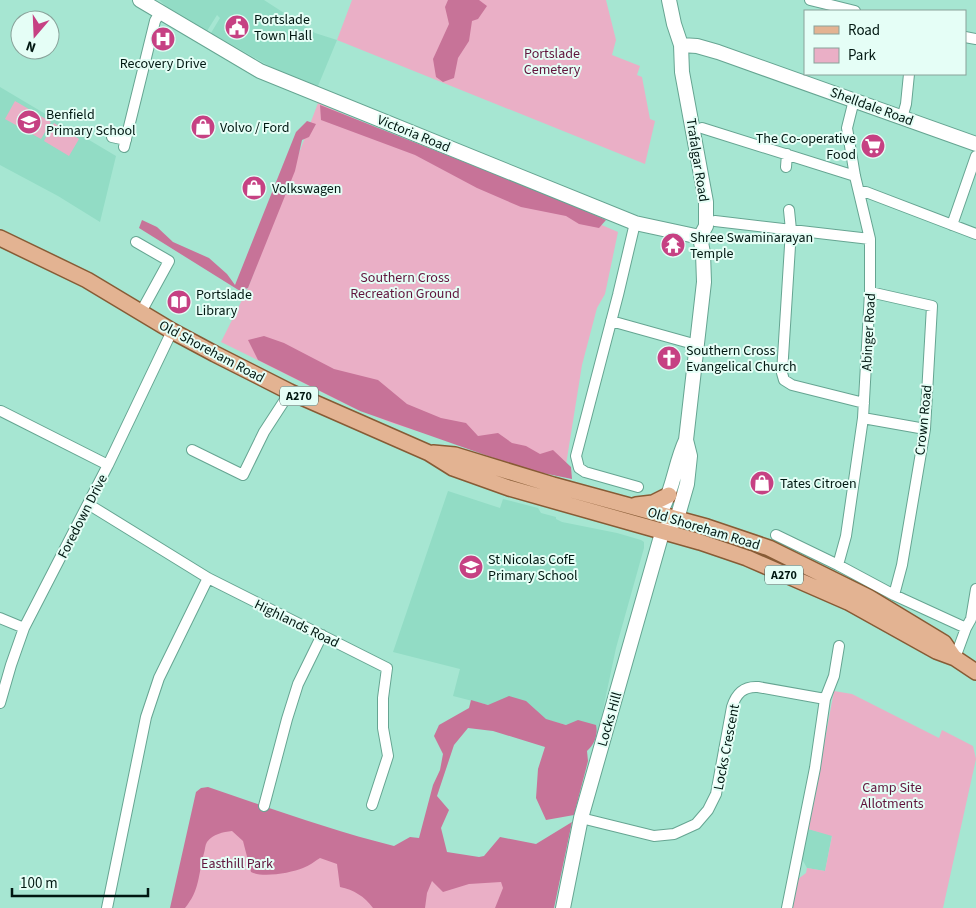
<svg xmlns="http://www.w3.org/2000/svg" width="976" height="908" viewBox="0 0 976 908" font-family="'Source Sans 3',sans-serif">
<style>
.built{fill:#92dcc5}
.green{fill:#eaafc6}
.forest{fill:#c77398}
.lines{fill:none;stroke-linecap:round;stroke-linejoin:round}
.street-casing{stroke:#66a592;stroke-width:12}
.secondary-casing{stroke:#66a592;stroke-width:16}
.primary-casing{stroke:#875b35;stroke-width:18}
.street{stroke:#fff;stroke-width:10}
.secondary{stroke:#fff;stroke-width:14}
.primary{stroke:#e3b392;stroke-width:15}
.labels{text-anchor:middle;stroke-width:4;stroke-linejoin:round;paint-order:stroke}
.shield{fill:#e5fef6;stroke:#455c56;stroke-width:1}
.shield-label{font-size:12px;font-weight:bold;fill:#001711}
.poi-label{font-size:14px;fill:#001711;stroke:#e5fef6;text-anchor:start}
.park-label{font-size:14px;fill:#60143c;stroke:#e5fef6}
.street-label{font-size:14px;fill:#001711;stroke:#e5fef6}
</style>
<rect width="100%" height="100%" fill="#a6e6d2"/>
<!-- built -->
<path class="built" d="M159 0H264L315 33 337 40 318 86 278 71 211 33 220 18 217 15 207 31 167 7Z
M0 87 116 156 100 222 58 196 0 165Z
M448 491 500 508 503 499 538 508 541 513 556 517V519L562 522 617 533 641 540 644 542V548L616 648 598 733 453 696 460 669 393 652Z
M808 829 832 835 825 871 807 868 802 859Z"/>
<!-- green -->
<path class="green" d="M352 0H606L616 40 612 55 640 66 637 75 642 77 650 119 655 121 645 164 337 40Z
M15 101 51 122 41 139 5 119Z
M318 103 618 232 605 294 597 308 582 365 564 477 392 423 348 405 221 342 248 288Z
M54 123 79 139 69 156 44 141Z
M834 691 852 694 939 738 942 730 973 746 976 759 943 908H792L798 879 806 873 807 868 825 871 832 836 808 829Z
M202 810 519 876 511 908H179Z"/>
<!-- forest -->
<path class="forest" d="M448 0H479L487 6 478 19 472 21 469 41 458 58 454 78 443 82 436 77 433 59 449 24 445 7Z
M320 105 571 204 606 220 599 228 579 224 566 216 521 207 477 188 415 155 321 120Z
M307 121 316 124 309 137 302 140 295 171 248 288 240 291 139 228 142 220 157 227 173 242 209 258 227 274 235 285 296 132Z
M264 336 284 343 334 369 378 380 407 404 441 418 466 423 478 436 498 433 512 443 526 446 540 454 553 450 571 467 572 479 528 470 360 411 258 360 248 340Z
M509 696 526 701 546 719 566 725 578 720 596 725C598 735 595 744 587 751L588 761 574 815 546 820 536 798 538 769 545 747 493 731 468 728 454 745 437 796 449 810 441 828 447 852 479 857 484 856 500 837 536 844 572 822 554 908H495L503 888 501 882 469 884 443 892 432 881 427 893 425 908H373C364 896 354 890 340 887L337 864 320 858C315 861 309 866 303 868 291 873 262 878 251 872L243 841 232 831C223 832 213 834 207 842 205 845 205 850 204 853 198 875 200 890 185 908H170L196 792 201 788 208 787C270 808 330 830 394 846L410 837 419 838 433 785 440 770 443 754 434 736 439 725 469 708 471 700 488 705Z"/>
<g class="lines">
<defs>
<path id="street" d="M810 0 855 11
M965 37 976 39
M902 118 906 104 909 74
M702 128 855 176
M112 137 126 140
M124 147 155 21 160 12
M786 167 787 154
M860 192H866L976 234
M789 210 791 230 782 373 784 380 792 385 864 403
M715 221 870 239
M635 223 618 295 576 456 579 468 585 472 638 487
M952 225 976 156
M136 242 169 261 141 312
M870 292 932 306 925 429 902 565 894 595
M611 321 697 345
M1 411 108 465
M863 418 925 429
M192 450 243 475 264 432 290 392
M88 504 208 578 387 668 383 698V728L388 756 372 805
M776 535 838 565 894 595 966 628
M838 565 846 536 863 418 870 292V239L855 176 847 128 854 100
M0 618 24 628
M955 658 966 628 971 619 976 589
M0 703 11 665 24 628 108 465 172 331
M264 806 287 719 298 684 322 635
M581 818 654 836 674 834 696 824 708 810 716 794 732 707C736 694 743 686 758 687L825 699
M107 908 146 717 159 678 208 578
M787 908 815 768 825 699 834 676 839 646"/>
<path id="secondary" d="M140 0 260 71 635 223 700 237
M681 45 697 46 718 52 976 144
M664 505C674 484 676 461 686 440
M563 908 581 818 660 540 663 531 677 519 687 484 690 456 686 440 704 282 703 253 700 237 706 226V202L682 72 681 45 674 24 669 0"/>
<path id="primary" d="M0 238 87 280 172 331 215 354 290 392 429 453 453 468 509 488 700 542 747 558 848 602 936 651 955 658 976 672
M433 453 455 455 553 485 707 527 769 548 868 597 944 643 953 656
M636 505 653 503 669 495"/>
</defs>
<!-- street casing -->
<use href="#street" class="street-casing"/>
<!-- secondary casing -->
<use href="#secondary" class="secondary-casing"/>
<!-- primary casing -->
<use href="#primary" class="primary-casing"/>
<!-- street -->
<use href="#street" class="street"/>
<!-- secondary -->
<use href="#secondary" class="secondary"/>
<!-- primary -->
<use href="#primary" class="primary"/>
</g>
<!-- icons -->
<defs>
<symbol id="civic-disc" viewBox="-11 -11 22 22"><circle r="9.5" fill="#c64183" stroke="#e5fef6"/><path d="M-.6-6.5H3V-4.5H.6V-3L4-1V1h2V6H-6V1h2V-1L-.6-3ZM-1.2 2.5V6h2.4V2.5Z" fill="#fff"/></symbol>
<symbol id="hospital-disc" viewBox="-11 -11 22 22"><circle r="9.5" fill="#c64183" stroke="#e5fef6"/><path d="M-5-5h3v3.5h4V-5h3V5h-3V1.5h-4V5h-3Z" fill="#fff"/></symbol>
<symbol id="school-disc" viewBox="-11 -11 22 22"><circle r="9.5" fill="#c64183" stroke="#e5fef6"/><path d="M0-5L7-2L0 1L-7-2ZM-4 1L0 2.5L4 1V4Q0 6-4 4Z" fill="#fff"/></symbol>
<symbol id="shop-disc" viewBox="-11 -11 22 22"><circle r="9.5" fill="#c64183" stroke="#e5fef6"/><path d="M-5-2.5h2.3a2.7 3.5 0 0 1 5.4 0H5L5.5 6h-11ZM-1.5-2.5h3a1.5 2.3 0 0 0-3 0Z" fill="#fff"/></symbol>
<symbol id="supermarket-disc" viewBox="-11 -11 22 22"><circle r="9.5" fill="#c64183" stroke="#e5fef6"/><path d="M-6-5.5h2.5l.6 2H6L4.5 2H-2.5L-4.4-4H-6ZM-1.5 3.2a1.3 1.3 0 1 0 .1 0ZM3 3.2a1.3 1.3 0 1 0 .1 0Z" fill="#fff"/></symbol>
<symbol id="temple-disc" viewBox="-11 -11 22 22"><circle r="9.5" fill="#c64183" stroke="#e5fef6"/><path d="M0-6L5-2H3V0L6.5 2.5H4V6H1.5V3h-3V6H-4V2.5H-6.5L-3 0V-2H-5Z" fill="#fff"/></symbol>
<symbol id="library-disc" viewBox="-11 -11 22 22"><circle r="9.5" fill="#c64183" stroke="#e5fef6"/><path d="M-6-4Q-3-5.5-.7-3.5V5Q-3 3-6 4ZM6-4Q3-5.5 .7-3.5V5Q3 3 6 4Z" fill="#fff"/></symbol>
<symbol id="church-disc" viewBox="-11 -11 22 22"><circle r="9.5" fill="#c64183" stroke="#e5fef6"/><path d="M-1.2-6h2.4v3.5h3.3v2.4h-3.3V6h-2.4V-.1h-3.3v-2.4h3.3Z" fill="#fff"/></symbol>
</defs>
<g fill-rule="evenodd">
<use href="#civic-disc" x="223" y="13" width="28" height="28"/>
<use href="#hospital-disc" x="149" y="25" width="28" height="28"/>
<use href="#school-disc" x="15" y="108" width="28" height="28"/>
<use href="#shop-disc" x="189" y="113" width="28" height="28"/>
<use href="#supermarket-disc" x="859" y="132" width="28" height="28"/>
<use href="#shop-disc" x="240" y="174" width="28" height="28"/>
<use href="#temple-disc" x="659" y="231" width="28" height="28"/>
<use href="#library-disc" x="165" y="288" width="28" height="28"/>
<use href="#church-disc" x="655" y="344" width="28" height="28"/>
<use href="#shop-disc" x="748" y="469" width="28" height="28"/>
<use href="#school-disc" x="457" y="553" width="28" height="28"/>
</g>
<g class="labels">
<!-- shield labels -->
<g class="shield">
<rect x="280" y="386.5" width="38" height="19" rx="4"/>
<rect x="765" y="565.5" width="38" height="19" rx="4"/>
</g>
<g class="shield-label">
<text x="299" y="400">A270</text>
<text x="784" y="579">A270</text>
</g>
<!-- poi labels -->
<g class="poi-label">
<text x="254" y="24">Portslade<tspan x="254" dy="16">Town Hall</tspan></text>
<text x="163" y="68" text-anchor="middle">Recovery Drive</text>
<text x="46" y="119">Benfield<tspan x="46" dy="16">Primary School</tspan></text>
<text x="220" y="132">Volvo / Ford</text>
<text x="856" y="143" text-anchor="end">The Co-operative<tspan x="856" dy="16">Food</tspan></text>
<text x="272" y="193">Volkswagen</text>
<text x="690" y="242">Shree Swaminarayan<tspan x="690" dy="16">Temple</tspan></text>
<text x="196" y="299">Portslade<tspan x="196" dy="16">Library</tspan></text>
<text x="686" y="355">Southern Cross<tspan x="686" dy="16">Evangelical Church</tspan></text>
<text x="780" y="488">Tates Citroen</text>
<text x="488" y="564">St Nicolas CofE<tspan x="488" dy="16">Primary School</tspan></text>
</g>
<!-- park labels -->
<g class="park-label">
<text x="552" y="58">Portslade<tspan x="552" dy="16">Cemetery</tspan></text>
<text x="405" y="282">Southern Cross<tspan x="405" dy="16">Recreation Ground</tspan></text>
<text x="892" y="792">Camp Site<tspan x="892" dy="16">Allotments</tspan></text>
<text x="237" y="868">Easthill Park</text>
</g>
<!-- street labels -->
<g class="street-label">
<text transform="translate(872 106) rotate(20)" y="5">Shelldale Road</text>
<text transform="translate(414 133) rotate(22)" y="5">Victoria Road</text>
<text transform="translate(698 160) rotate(81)" y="5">Trafalgar Road</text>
<text transform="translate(868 332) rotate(-87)" y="5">Abinger Road</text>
<text transform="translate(212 351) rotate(28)" y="5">Old Shoreham Road</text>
<text transform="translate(923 420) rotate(-84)" y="5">Crown Road</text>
<text transform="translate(82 516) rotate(-63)" y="5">Foredown Drive</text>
<text transform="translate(704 528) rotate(17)" y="5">Old Shoreham Road</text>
<text transform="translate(297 623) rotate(26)" y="5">Highlands Road</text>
<text transform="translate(609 719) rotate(-74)" y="5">Locks Hill</text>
<text transform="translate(726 747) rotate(-79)" y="5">Locks Crescent</text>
</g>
</g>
<!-- legend -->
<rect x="804" y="10" width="162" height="65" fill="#e5fef6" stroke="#89a29a"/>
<rect x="814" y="26" width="25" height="8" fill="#e3b392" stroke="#89a29a"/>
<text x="848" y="35" font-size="15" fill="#001711">Road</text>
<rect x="814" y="48" width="25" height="15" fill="#eaafc6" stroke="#89a29a"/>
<text x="848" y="60" font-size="15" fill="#001711">Park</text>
<!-- north arrow -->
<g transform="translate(35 35) rotate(199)"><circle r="24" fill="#e5fef6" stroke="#89a29a"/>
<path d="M0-4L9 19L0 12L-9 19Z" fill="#c64183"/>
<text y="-8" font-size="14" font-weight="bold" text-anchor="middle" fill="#001711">N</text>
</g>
<!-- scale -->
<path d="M12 888v8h136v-8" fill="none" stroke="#001711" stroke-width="2.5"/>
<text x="20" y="888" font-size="15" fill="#001711" stroke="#e5fef6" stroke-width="4" paint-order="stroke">100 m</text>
</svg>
